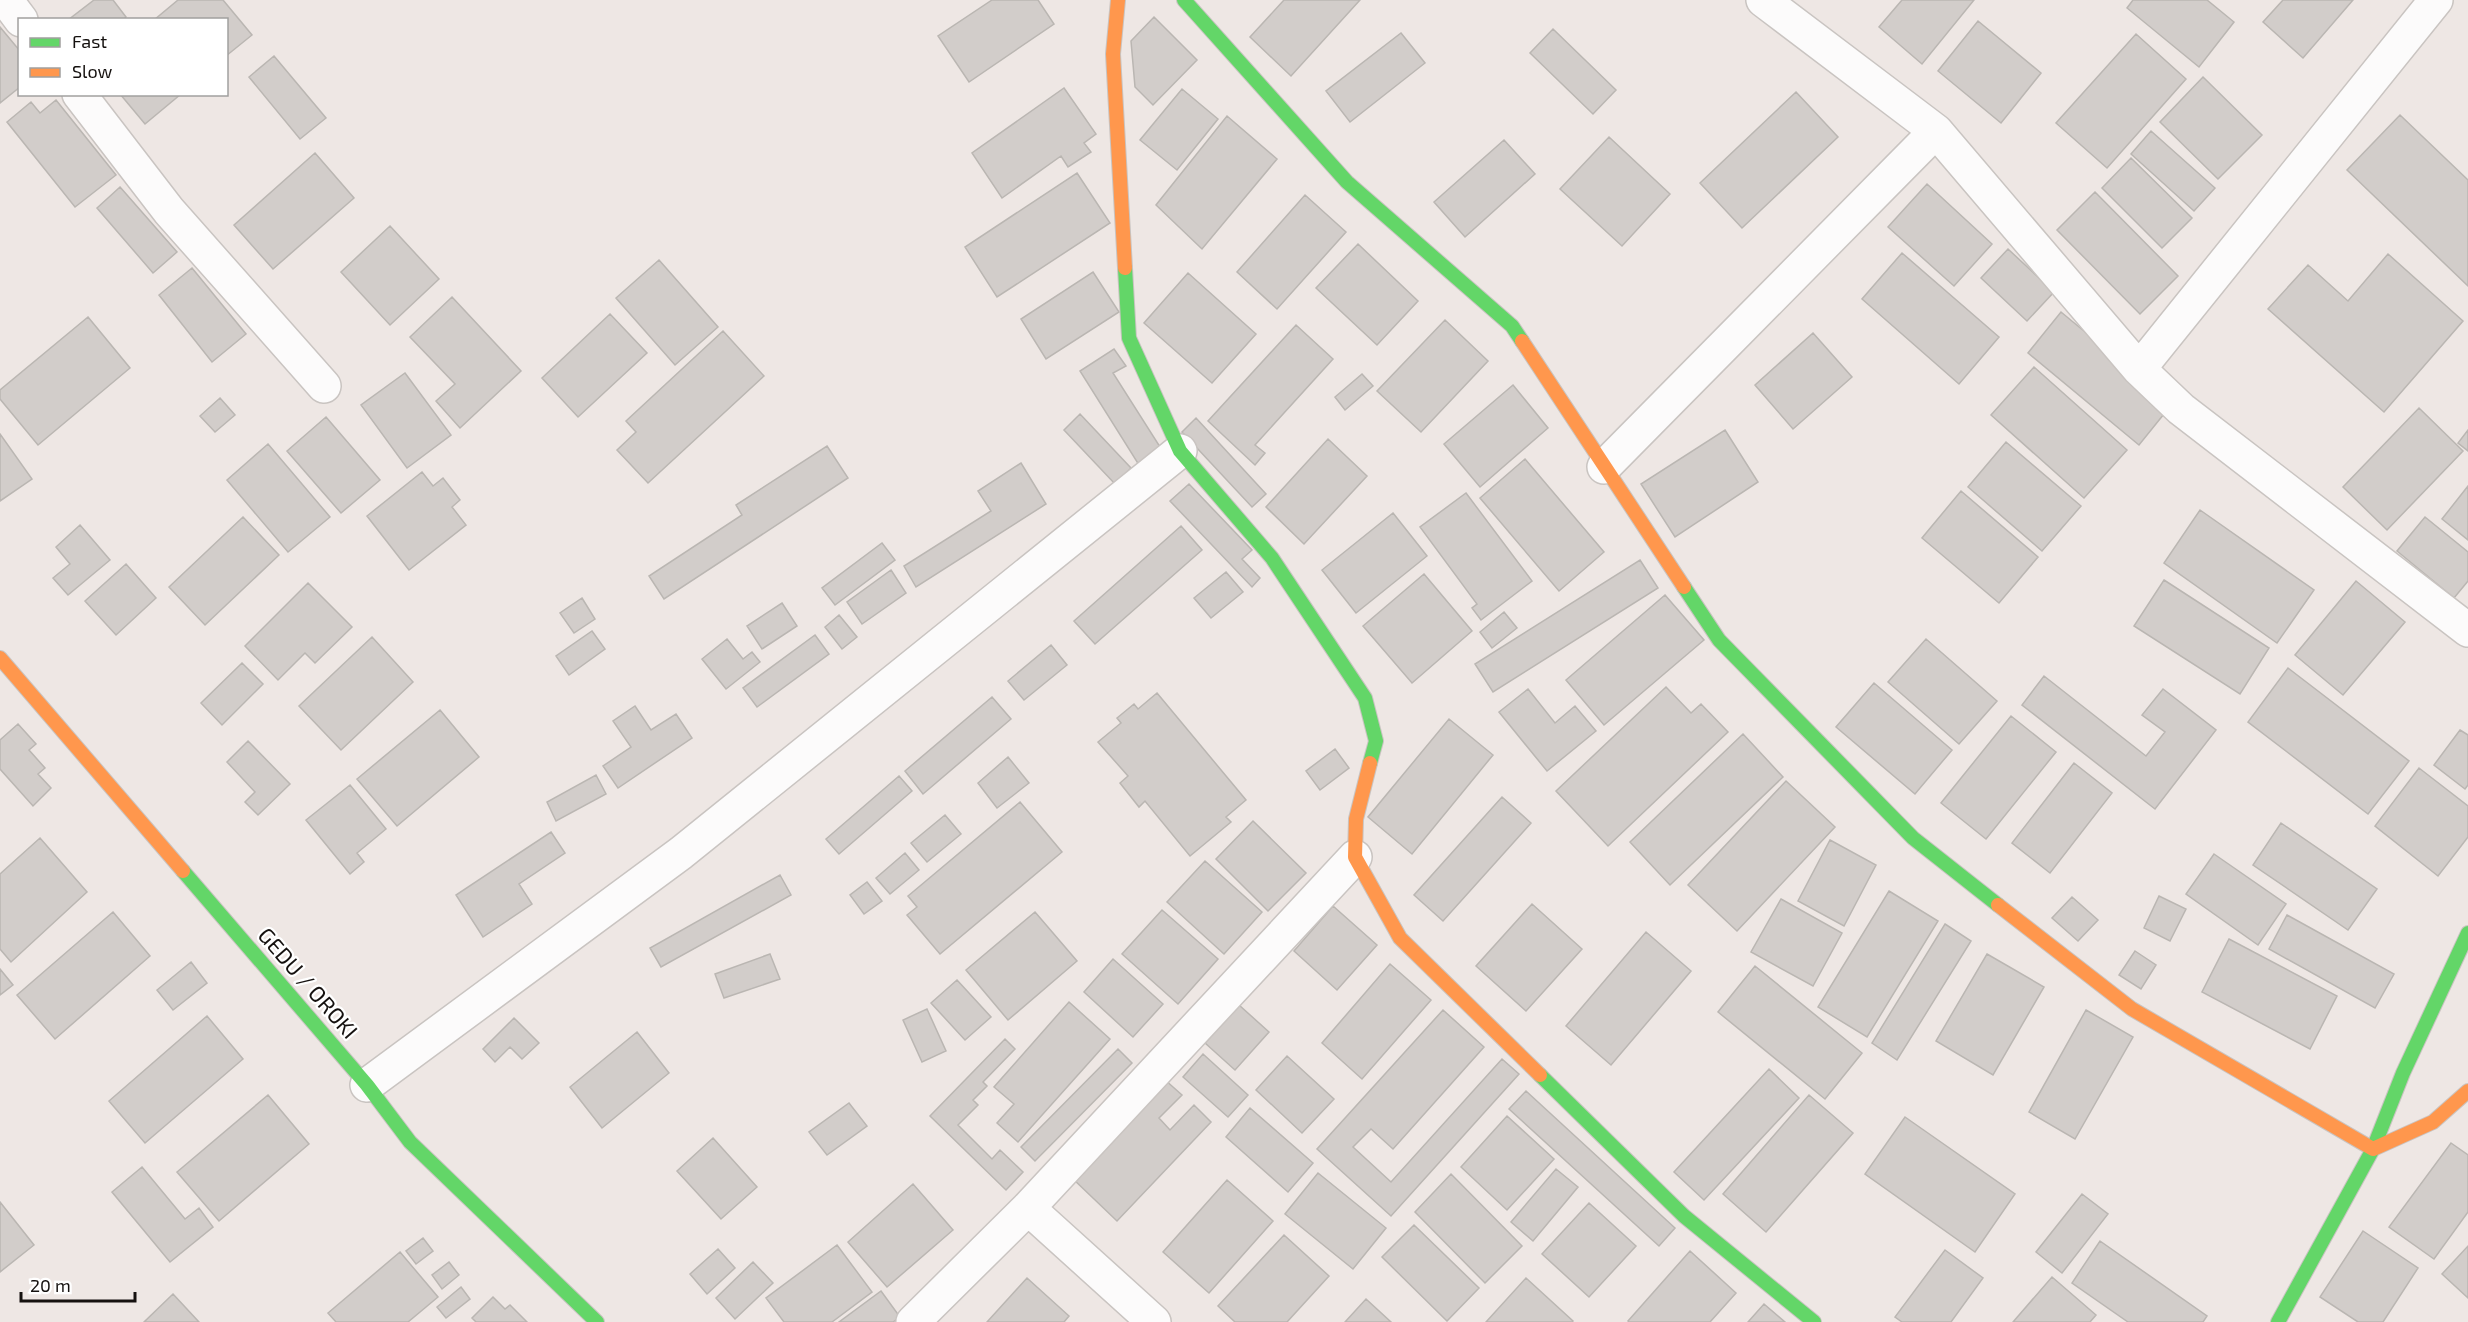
<svg xmlns="http://www.w3.org/2000/svg" width="2468" height="1322" viewBox="0 0 2468 1322" font-family="'Exo 2',sans-serif">
<style>
.building{fill:#d2cdca;stroke:#bab6b2;stroke-width:1.5}
.lines{fill:none;stroke-linecap:round;stroke-linejoin:round}
.street-casing{stroke:#c9c4c1;stroke-width:36}
.fast-casing{stroke:#c9c4c1;stroke-width:16}
.slow-casing{stroke:#c9c4c1;stroke-width:16}
.street{stroke:#fcfbfb;stroke-width:33}
.fast{stroke:#63d668;stroke-width:14}
.slow{stroke:#ff974d;stroke-width:14}
.labels{text-anchor:middle;stroke-width:4.5;stroke-linejoin:round;paint-order:stroke}
.street-label{font-size:22px;fill:#15110f;stroke:#fff}
</style>
<rect width="100%" height="100%" fill="#eee7e4"/>
<!-- building -->
<path class="building" d="M94 0H113L126 17 123 20H68Z
M178 0H223L252 35 226 56V20H154Z
M992 0H1038L1054 24 969 82 938 36Z
M1284 0H1360L1291 76 1250 37Z
M1902 0H1974L1922 64 1879 27Z
M2133 0H2207L2234 22 2199 67 2127 8Z
M2283 0H2353L2303 58 2263 22Z
M1154 17 1197 60 1153 105 1135 87 1131 41Z
M1978 21 2041 73 2001 123 1938 71Z
M0 27 20 51V87L0 103Z
M1553 29 1616 90 1593 114 1530 53Z
M1401 33 1425 63 1350 122 1326 91Z
M2136 34 2186 79 2107 168 2056 123Z
M274 56 326 118 300 139 249 77Z
M2203 77 2262 135 2218 179 2160 122Z
M1064 88 1096 134 1084 143 1091 152 1068 167 1061 156 1002 198 972 153Z
M1182 89 1218 119 1177 170 1140 140Z
M1796 92 1838 137 1742 228 1700 183Z
M120 94H181L145 124Z
M56 100 116 175 75 207 7 122 31 102 40 113Z
M2400 115 2468 180V286L2347 170Z
M1227 116 1277 159 1202 249 1156 205Z
M2151 131 2215 188 2194 211 2131 154Z
M1609 137 1670 194 1622 246 1560 189Z
M1504 140 1535 174 1465 237 1434 202Z
M315 153 354 198 273 269 234 225Z
M2131 158 2192 218 2162 248 2102 188Z
M1077 173 1110 223 997 297 965 247Z
M1927 184 1992 244 1954 286 1888 227Z
M120 187 177 252 153 273 97 208Z
M2095 192 2178 276 2140 314 2057 230Z
M1305 195 1346 232 1277 309 1237 272Z
M390 226 439 279 390 325 341 272Z
M1358 244 1418 301 1377 345 1316 288Z
M2008 249 2054 292 2027 321 1981 278Z
M1902 253 1999 337 1959 384 1862 299Z
M2388 254 2463 321 2384 412 2268 309 2308 265 2348 301Z
M659 260 718 327 675 365 616 298Z
M192 268 246 334 212 362 159 295Z
M1093 272 1119 312 1046 359 1021 319Z
M1188 273 1256 334 1212 383 1144 323Z
M452 297 521 371 460 428 436 401 455 384 410 337Z
M2061 312 2172 404 2139 445 2028 353Z
M610 314 647 353 578 417 542 378Z
M88 317 130 368 38 445 0 399V390Z
M1445 320 1488 361 1421 432 1377 391Z
M1296 325 1333 359 1255 445 1265 453 1255 465 1208 421Z
M723 331 764 376 648 483 617 450 636 432 626 421Z
M1813 333 1852 377 1793 429 1755 385Z
M1114 349 1126 366 1113 373 1162 450 1139 465 1080 371Z
M2034 367 2127 450 2084 498 1991 415Z
M405 373 451 435 407 468 361 405Z
M1362 374 1373 386 1345 410 1335 397Z
M1513 385 1548 428 1480 487 1444 444Z
M220 398 235 415 215 432 200 416Z
M2419 408 2463 451 2387 530 2343 487Z
M1080 414 1131 468 1115 484 1064 430Z
M326 417 380 480 341 513 287 451Z
M1196 418 1266 494 1252 507 1182 432Z
M1725 430 1758 482 1675 537 1641 484Z
M2468 430V451L2458 443Z
M0 434 32 479 0 501Z
M1328 439 1367 476 1304 544 1266 507Z
M2006 442 2081 506 2042 551 1968 487Z
M268 444 330 517 288 552 227 480Z
M827 446 848 478 664 599 649 576 742 515 736 505Z
M1525 459 1604 552 1559 591 1480 498Z
M1021 463 1046 504 916 587 904 566 991 511 978 491Z
M422 472 433 486 443 478 460 500 452 507 466 525 409 570 367 516Z
M1189 484 1252 550 1242 559 1260 578 1252 587 1170 501Z
M2468 486V540L2442 519Z
M1961 491 2038 557 1999 603 1922 538Z
M1466 493 1532 581 1481 620 1472 608 1477 604 1420 527Z
M2200 510 2314 590 2277 643 2164 563Z
M1393 513 1427 556 1356 613 1322 570Z
M243 517 279 555 205 625 169 587Z
M2425 517 2468 552V581L2454 598 2397 551Z
M80 525 110 560 68 595 53 578 70 564 56 547Z
M1181 526 1202 550 1095 644 1074 621Z
M882 543 895 560 835 605 822 588Z
M1640 560 1658 588 1493 692 1475 664Z
M126 564 156 598 116 635 85 601Z
M891 570 906 593 862 624 847 602Z
M1226 572 1243 592 1211 618 1194 598Z
M1424 574 1472 631 1412 683 1363 626Z
M2164 580 2269 648 2240 694 2134 626Z
M2356 581 2405 622 2343 695 2295 655Z
M308 583 352 627 315 663 305 653 278 680 245 646Z
M1665 595 1704 640 1604 725 1566 680Z
M582 598 595 619 574 633 560 613Z
M782 603 797 626 762 649 747 626Z
M1504 612 1517 628 1492 648 1480 632Z
M839 615 857 637 842 649 825 627Z
M592 631 605 649 569 675 556 656Z
M815 635 829 654 757 707 743 688Z
M372 637 413 682 341 750 299 706Z
M727 639 743 659 752 652 760 662 726 689 702 659Z
M1926 639 1997 701 1959 744 1888 682Z
M1051 645 1067 665 1024 700 1008 681Z
M242 663 263 684 222 725 201 703Z
M2288 668 2409 761 2368 814 2248 722Z
M2044 676 2146 756 2165 732 2142 715 2163 689 2216 730 2155 809 2022 705Z
M1874 683 1952 750 1915 794 1836 727Z
M1666 687 1691 713 1701 704 1728 732 1608 846 1556 791Z
M1528 689 1555 723 1575 706 1596 731 1547 771 1499 712Z
M1157 693 1246 800 1226 817 1231 822 1190 856 1145 801 1139 807 1120 783 1128 776 1098 742 1121 723 1117 718 1134 704 1138 709Z
M992 697 1011 719 923 794 905 771Z
M635 706 651 730 676 714 692 738 618 788 603 766 631 747 613 721Z
M440 710 479 757 397 826 357 779Z
M2011 716 2056 752 1986 839 1941 803Z
M1449 719 1493 755 1412 854 1368 817Z
M18 724 36 744 29 750 45 768 38 774 51 788 33 806 0 769V740Z
M2460 730 2468 735V785L2465 789 2434 765Z
M1743 734 1783 777 1670 885 1630 842Z
M248 741 290 784 258 815 245 802 255 792 227 762Z
M1335 749 1349 768 1320 790 1306 771Z
M1008 757 1029 783 997 808 978 783Z
M2074 763 2112 793 2050 873 2012 843Z
M2419 768 2468 806V837L2438 876 2375 826Z
M596 775 606 794 556 821 547 802Z
M899 776 912 791 839 854 826 839Z
M1786 781 1835 827 1737 931 1688 885Z
M350 785 386 829 357 853 364 862 350 874 306 820Z
M1502 797 1531 823 1443 921 1414 895Z
M1020 802 1062 852 940 954 907 915 917 907 908 896Z
M945 815 961 834 927 862 911 843Z
M1253 821 1306 873 1268 911 1216 859Z
M2281 823 2377 889 2348 930 2253 865Z
M551 832 565 853 519 884 532 904 483 937 456 895Z
M40 838 87 892 11 962 0 949V874Z
M1830 840 1876 865 1844 926 1798 901Z
M905 853 919 870 890 894 876 878Z
M2214 854 2286 904 2258 945 2186 894Z
M1205 861 1262 912 1224 954 1167 902Z
M780 875 791 895 661 967 650 948Z
M867 882 882 901 864 914 850 895Z
M1889 891 1938 921 1867 1037 1818 1007Z
M2159 896 2186 909 2170 941 2144 928Z
M2072 897 2098 920 2078 941 2052 918Z
M1781 899 1842 933 1813 986 1751 952Z
M1532 904 1582 949 1526 1011 1476 966Z
M1333 906 1377 945 1337 990 1294 951Z
M1162 910 1218 959 1178 1004 1122 954Z
M113 912 150 956 55 1039 17 995Z
M1035 912 1077 961 1008 1020 966 970Z
M2287 915 2394 974 2375 1008 2269 949Z
M1945 924 1971 941 1897 1060 1872 1043Z
M1646 932 1691 971 1611 1065 1566 1026Z
M2229 939 2337 996 2310 1049 2202 992Z
M2135 951 2156 965 2141 989 2119 975Z
M770 954 780 979 724 998 715 974Z
M1987 954 2044 987 1993 1075 1936 1041Z
M1113 959 1163 1004 1133 1037 1084 992Z
M191 962 207 983 173 1010 157 990Z
M1390 964 1431 1000 1362 1079 1322 1043Z
M1755 966 1862 1053 1825 1099 1718 1012Z
M0 969 13 985 0 995Z
M957 980 991 1017 965 1040 931 1003Z
M1069 1002 1110 1039 1018 1142 997 1123 1014 1104 994 1087Z
M1239 1005 1269 1032 1235 1070 1205 1043Z
M927 1009 946 1051 922 1062 903 1020Z
M1443 1010 1484 1047 1393 1149 1371 1129 1353 1147 1391 1182 1502 1059 1519 1074 1391 1216 1317 1149Z
M2086 1010 2133 1037 2075 1139 2029 1112Z
M207 1016 243 1059 145 1143 109 1101Z
M514 1018 539 1043 522 1059 510 1047 495 1062 483 1049Z
M637 1032 669 1073 602 1128 570 1087Z
M1005 1039 1015 1049 983 1082 987 1086 973 1100 978 1105 958 1125 992 1159 1000 1150 1023 1172 1006 1190 930 1116Z
M1118 1049 1132 1063 1035 1161 1021 1147Z
M1203 1054 1248 1095 1228 1117 1183 1077Z
M1287 1056 1334 1099 1302 1133 1256 1090Z
M1769 1069 1799 1098 1704 1200 1674 1172Z
M1164 1079 1182 1095 1159 1118 1170 1130 1194 1105 1211 1122 1117 1221 1071 1177Z
M1526 1091 1675 1228 1659 1246 1509 1109Z
M268 1095 309 1144 219 1221 177 1172Z
M1809 1095 1853 1133 1766 1232 1723 1194Z
M849 1103 867 1126 827 1155 809 1132Z
M1250 1108 1313 1163 1288 1192 1226 1137Z
M1507 1116 1554 1159 1507 1210 1461 1167Z
M1905 1117 2015 1194 1975 1252 1865 1174Z
M713 1138 757 1187 721 1219 677 1171Z
M2451 1143 2468 1155V1212L2434 1259 2389 1227Z
M142 1167 185 1219 199 1208 213 1227 170 1262 112 1192Z
M1556 1169 1578 1187 1533 1241 1511 1222Z
M1318 1173 1386 1228 1353 1269 1285 1214Z
M1451 1174 1522 1246 1485 1283 1415 1212Z
M1227 1180 1273 1221 1209 1293 1163 1252Z
M913 1184 953 1230 887 1287 848 1242Z
M2082 1194 2108 1214 2062 1273 2036 1252Z
M0 1202 34 1245 0 1272Z
M1589 1203 1636 1246 1589 1297 1542 1254Z
M1414 1225 1479 1288 1447 1321 1382 1257Z
M2363 1231 2418 1268 2383 1322H2358L2320 1297Z
M1284 1235 1329 1276 1287 1322H1235L1218 1306Z
M423 1238 433 1251 416 1264 406 1251Z
M2100 1241 2207 1316 2203 1322H2128L2072 1283Z
M837 1245 872 1292 832 1322H784L766 1298Z
M2468 1246V1298L2442 1274Z
M718 1249 735 1268 707 1294 690 1274Z
M1945 1250 1983 1278 1951 1322H1902L1895 1317Z
M1690 1251 1736 1293 1710 1322H1629L1628 1321Z
M400 1252 438 1297 408 1322H336L328 1313Z
M449 1262 459 1275 442 1289 432 1275Z
M753 1262 773 1283 735 1319 716 1298Z
M2052 1277 2096 1315 2090 1322H2013Z
M1027 1278 1069 1316 1064 1322H987Z
M1526 1278 1573 1321 1572 1322H1486Z
M461 1287 470 1299 446 1318 437 1307Z
M881 1291 900 1317 893 1322H839Z
M173 1294 199 1322H144Z
M493 1297 505 1309 510 1305 527 1322H476L472 1318Z
M1366 1299 1391 1322H1345Z
M1764 1304 1785 1322H1748Z"/>
<g class="lines">
<defs>
<path id="street" d="M6 0 21 20
M1763 0 1936 131 2139 369 2181 409 2468 630
M79 94 169 211 324 386
M2139 369 2436 0
M1604 467 1936 131
M367 1085 681 853 1180 451
M1028 1208 1154 1322
M913 1322 1028 1208 1355 857"/>
<path id="fast" d="M1184 0 1347 182 1512 326 1522 341
M1125 268 1129 338 1180 451 1272 558 1365 698 1376 741 1370 763
M1684 587 1719 640 1913 838 1998 905
M183 871 367 1085 410 1142 597 1322
M1540 1075 1684 1216 1814 1322
M2278 1322 2373 1149 2403 1073 2468 933"/>
<path id="slow" d="M1118 0 1113 54 1125 268
M1522 341 1684 587
M0 658 183 871
M1370 763 1356 819 1355 857 1400 938 1540 1075
M1998 905 2132 1009 2373 1149 2433 1122 2468 1091"/>
</defs>
<!-- street casing -->
<use href="#street" class="street-casing"/>
<!-- fast casing -->
<use href="#fast" class="fast-casing"/>
<!-- slow casing -->
<use href="#slow" class="slow-casing"/>
<!-- street -->
<use href="#street" class="street"/>
<!-- fast -->
<use href="#fast" class="fast"/>
<!-- slow -->
<use href="#slow" class="slow"/>
</g>
<g class="labels">
<!-- street labels -->
<g class="street-label">
<text transform="translate(308 983) rotate(49)" y="8">GEDU / OROKI</text>
</g>
</g>
<!-- legend -->
<rect x="18" y="18" width="210" height="78" fill="#ffffff" stroke="#a1a09f" stroke-width="1.5"/>
<rect x="30" y="38" width="30" height="9" fill="#63d668" stroke="#a1a09f" stroke-width="1.5"/>
<text x="72" y="48" font-size="18" fill="#15110f">Fast</text>
<rect x="30" y="68" width="30" height="9" fill="#ff974d" stroke="#a1a09f" stroke-width="1.5"/>
<text x="72" y="78" font-size="18" fill="#15110f">Slow</text>
<!-- scale -->
<path d="M21 1292v9h114v-9" fill="none" stroke="#15110f" stroke-width="3"/>
<text x="30" y="1292" font-size="18" fill="#15110f" stroke="#ffffff" stroke-width="4.5" paint-order="stroke">20 m</text>
</svg>
